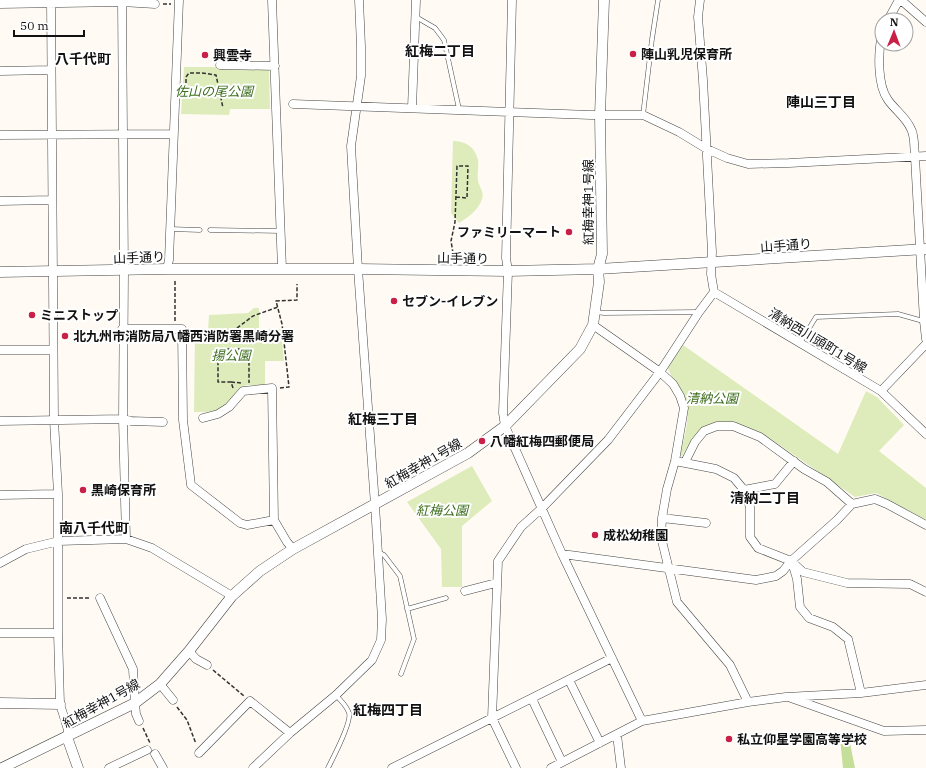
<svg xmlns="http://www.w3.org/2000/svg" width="926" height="768" viewBox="0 0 926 768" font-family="'IBM Plex Serif','Noto Sans JP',serif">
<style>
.green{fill:#deecbb}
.forest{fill:#c5de99}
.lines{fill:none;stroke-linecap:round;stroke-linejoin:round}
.service-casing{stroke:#444;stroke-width:5}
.minor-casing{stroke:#444;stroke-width:9}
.tertiary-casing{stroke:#444;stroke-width:11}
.path{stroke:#333;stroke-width:1.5;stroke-dasharray:4 2;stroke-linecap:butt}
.service{stroke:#fff;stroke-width:4}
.minor{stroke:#fff;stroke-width:8}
.tertiary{stroke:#fff;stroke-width:10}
.poi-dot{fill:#c92048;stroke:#fff;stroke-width:1.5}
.labels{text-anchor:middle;stroke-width:4;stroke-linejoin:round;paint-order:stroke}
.poi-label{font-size:13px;font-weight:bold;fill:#111;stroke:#fff;text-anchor:start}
.park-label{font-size:13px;font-style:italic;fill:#3c6d1c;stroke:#fff}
.street-label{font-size:13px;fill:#111;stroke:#fff}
.neighbourhood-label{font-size:14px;font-weight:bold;fill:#111;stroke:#fff}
</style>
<rect width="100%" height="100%" fill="#fffbf4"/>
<!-- green -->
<path class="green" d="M184 67H224L226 70H269L270 109H230L229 115 181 114Z
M453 141C466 141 475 147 478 160 479 166 477 173 478 179 478 186 485 192 482 199 478 211 468 217 459 223L451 213Z
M254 308H259V329H281L284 361H265V385C259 386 249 384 243 386 237 388 235 395 231 400 220 413 209 412 194 412L195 330H208L209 315 248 313Z
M683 345 838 454 866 391 877 397 904 425 879 451 926 488V520L876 493 855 497 762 433 731 422 713 425 702 428 692 439 682 456 680 455C685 434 693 411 682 391 678 385 668 373 668 367Z
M472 466 492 501 462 526V587H442L441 549 407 502Z"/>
<!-- forest -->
<path class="forest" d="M840 738 850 743 855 768H843Z"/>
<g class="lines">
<defs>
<path id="service" d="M416 17 435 28 444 40 459 109
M643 115 652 39 658 0
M170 229 200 230
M210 230 281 231
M596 312 604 313 699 312
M800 343 816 317 898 314 923 321
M378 552 384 555 400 576 414 639 401 674
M407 609 446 598
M328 768C333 758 352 722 349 713 347 706 341 701 336 695"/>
<path id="minor" d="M51 0 54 420 58 494V633L60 704 68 730 67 737
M122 0 124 271 123 419 126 539
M272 0 282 269
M512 0 506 258 508 271 503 413 505 426 562 554 642 721 551 768
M700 0 698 17 703 80 712 252 711 274 714 292 881 391 926 434
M901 0 926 22
M0 4 122 2 155 4
M888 20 899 0
M882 35C878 52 877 85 888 100 895 110 906 117 911 129 915 136 914 148 915 157L924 321 926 339
M220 65 275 66
M0 71 51 70
M293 104 591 115H643L679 132 707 149 727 158 748 164 789 163 926 156
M412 108 416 0
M0 135 173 134
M0 201 52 200
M167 269 169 260 179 0
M593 325 660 372 673 384 680 396 684 408 675 461 667 489 662 518 661 537 677 602 730 665 748 702
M122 329H182L183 420 191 485 240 523 247 525 274 520
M0 350H53
M881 391 926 344
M203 418 218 414 229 407 243 391 272 388 274 520 287 542 293 549
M0 421 123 419 131 421 163 422
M675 461 716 469 734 478 744 490 750 507V537L758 548 791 561 803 572 847 583 910 584 926 592
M685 462 695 442 704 431 717 426H733L760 437 804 469 827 482 852 504
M744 490 775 484 794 461
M0 495 58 494
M662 518 706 523
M562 554 756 580 776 576 783 571 791 561 837 520 852 504 875 499 887 504 926 525
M792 562 797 579 800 607 809 618 833 627 848 639 861 693
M0 563 26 549 59 541 126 539 152 548 232 596
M465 591 496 583
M100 598 133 669 135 703 136 714 139 721
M0 633H58
M189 651 196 659 207 665
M569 680 600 743
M160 684 173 700
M791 698 884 731 926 730
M532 699 562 762
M642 721 748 702 786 697 861 693 926 685
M617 735 621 768
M199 753 250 701 290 733
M155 754 163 768
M109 768 147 750
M253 768 290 733 336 695 372 660 381 640 382 619 375 505 358 269 351 146 361 76V46L359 0
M392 768 492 718 498 561 521 527 542 508 608 440 660 372 699 312 714 292
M516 768 492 718 612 658"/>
<path id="tertiary" d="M0 272 167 269H358L508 271 598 269 926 249
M0 703 60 704
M67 737 78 768
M2 768 135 703 160 684 189 651 232 596 260 571 293 549 468 453 505 426 580 349 593 325 599 282 598 269 602 254 600 115 604 0"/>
</defs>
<!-- service casing -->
<use href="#service" class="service-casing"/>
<!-- minor casing -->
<use href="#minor" class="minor-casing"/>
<!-- tertiary casing -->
<use href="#tertiary" class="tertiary-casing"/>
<!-- path -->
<path class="path" d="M163 4H171
M220 92H230
M184 93H186V77L189 73H202L216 75 223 108
M456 197 467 198 468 166H457L455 222 451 241 453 253 456 260
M175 321V280
M190 329 233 331 253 316 278 307
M231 382 241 383
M233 388 231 382H218V349H249V383
M280 388 289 387 282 324 276 301 297 300V284
M67 598H91
M213 670 244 696
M177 707 187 720 196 744
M143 728 150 743"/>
<!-- service -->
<use href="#service" class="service"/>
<!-- minor -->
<use href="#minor" class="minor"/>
<!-- tertiary -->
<use href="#tertiary" class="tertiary"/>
</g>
<!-- markers -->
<g class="poi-dot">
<circle cx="633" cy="54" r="4"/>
<circle cx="205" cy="55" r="4"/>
<circle cx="569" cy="232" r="4"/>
<circle cx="394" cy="301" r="4"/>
<circle cx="32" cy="315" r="4"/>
<circle cx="65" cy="336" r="4"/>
<circle cx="482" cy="441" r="4"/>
<circle cx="83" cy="490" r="4"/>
<circle cx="595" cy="535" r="4"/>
<circle cx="729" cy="739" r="4"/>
</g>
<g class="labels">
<!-- poi labels -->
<g class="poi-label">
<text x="641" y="59">陣山乳児保育所</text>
<text x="213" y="60">興雲寺</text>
<text x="561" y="237" text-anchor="end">ファミリーマート</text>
<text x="402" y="306">セブン-イレブン</text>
<text x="40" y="320">ミニストップ</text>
<text x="73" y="341">北九州市消防局八幡西消防署黒崎分署</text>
<text x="490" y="446">八幡紅梅四郵便局</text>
<text x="91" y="495">黒崎保育所</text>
<text x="603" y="540">成松幼稚園</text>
<text x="737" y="744">私立仰星学園高等学校</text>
</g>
<!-- park labels -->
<g class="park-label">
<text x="214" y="96">佐山の尾公園</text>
<text x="231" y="360">揚公園</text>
<text x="712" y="403">清納公園</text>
<text x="442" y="515">紅梅公園</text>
</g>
<!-- street labels -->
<g class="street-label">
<text transform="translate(588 202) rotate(-90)" y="5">紅梅幸神1号線</text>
<text transform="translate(786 245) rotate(-4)" y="5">山手通り</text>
<text transform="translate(139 257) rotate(-2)" y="5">山手通り</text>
<text transform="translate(463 258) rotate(1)" y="5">山手通り</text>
<text transform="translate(818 340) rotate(31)" y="5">清納西川頭町1号線</text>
<text transform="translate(423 463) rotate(-30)" y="5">紅梅幸神1号線</text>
<text transform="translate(101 703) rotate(-29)" y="5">紅梅幸神1号線</text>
</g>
<!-- neighbourhood labels -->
<g class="neighbourhood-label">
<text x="440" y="56">紅梅二丁目</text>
<text x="83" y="64">八千代町</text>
<text x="821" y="107">陣山三丁目</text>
<text x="383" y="424">紅梅三丁目</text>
<text x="765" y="503">清納二丁目</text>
<text x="94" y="533">南八千代町</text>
<text x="388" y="715">紅梅四丁目</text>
</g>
</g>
<!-- north arrow -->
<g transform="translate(894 32) rotate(1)"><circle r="19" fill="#ffffff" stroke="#a0a0a0"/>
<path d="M0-3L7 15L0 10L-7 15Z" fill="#c92048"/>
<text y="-6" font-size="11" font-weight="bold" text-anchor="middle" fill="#111111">N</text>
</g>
<!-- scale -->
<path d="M14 30v6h70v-6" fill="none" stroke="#111111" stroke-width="2"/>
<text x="20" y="30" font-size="12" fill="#111111" stroke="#ffffff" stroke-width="3" paint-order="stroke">50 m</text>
</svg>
